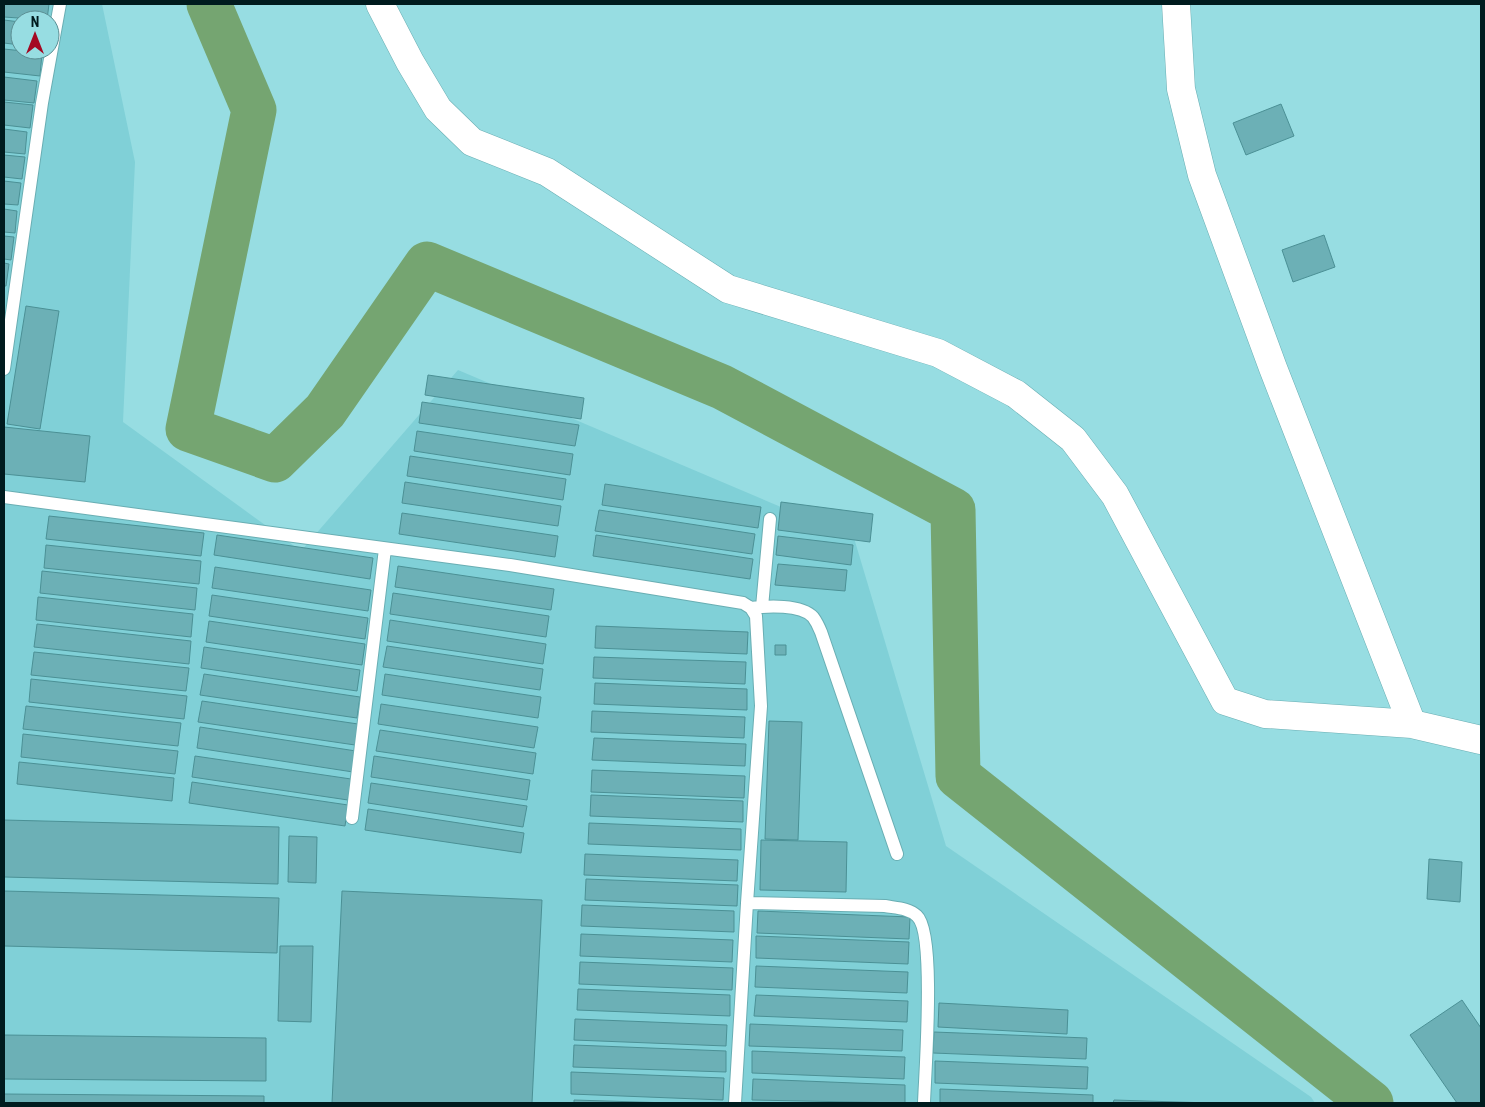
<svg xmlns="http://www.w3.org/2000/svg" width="1485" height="1107" viewBox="0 0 1485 1107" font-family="'Roboto Condensed',sans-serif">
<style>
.built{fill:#80d0d7;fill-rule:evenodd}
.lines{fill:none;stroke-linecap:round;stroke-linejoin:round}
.river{stroke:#75a571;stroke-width:45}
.building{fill:#6cb0b6;stroke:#4b9095}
.service-casing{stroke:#69aeb3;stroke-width:14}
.tertiary-casing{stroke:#69aeb3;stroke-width:29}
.service{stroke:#fff;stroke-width:12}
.tertiary{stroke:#fff;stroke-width:28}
</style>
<rect width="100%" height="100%" fill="#97dde2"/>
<!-- built -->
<path class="built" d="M4 4H102L135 162 123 422 301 551 458 370 854 538 946 846 1311 1097 1315 1103H4ZM20 20H50V50H20Z"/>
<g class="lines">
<!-- river -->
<path class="river" d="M209 4 254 110 188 429 275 460 325 411 427 264 722 387 953 510 958 776 1371 1103"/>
</g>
<!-- building -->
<path class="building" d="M4 4H49L47 20 4 17Z
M4 20 20 22V45L4 43Z
M4 49 42 53 40 76 4 72Z
M4 77 37 81 34 103 4 100Z
M4 102 33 105 30 128 4 125Z
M1281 104 1294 136 1246 155 1233 123Z
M4 129 27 132 25 154 4 152Z
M4 155 25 157 22 179 4 177Z
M4 181 21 183 18 205 4 204Z
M4 209 17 211 15 233 4 232Z
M1324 235 1335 267 1293 282 1282 250Z
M4 236 14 237 11 260 4 259Z
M4 263 9 264 6 286H4Z
M26 306 59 311 40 429 7 424Z
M428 375 584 398 581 419 425 395Z
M422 402 579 425 575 446 419 423Z
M4 427 90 436 85 482 4 474Z
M417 431 573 454 570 475 414 451Z
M410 456 566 479 563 500 407 476Z
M405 482 561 506 558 526 402 503Z
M605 484 761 507 758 528 602 505Z
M781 502 873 514 870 542 778 530Z
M599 510 755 534 752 554 595 531Z
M402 513 558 536 555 557 399 534Z
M49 516 204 533 201 556 46 539Z
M217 535 373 558 370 579 214 555Z
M596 535 753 559 750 579 593 556Z
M778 536 853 545 851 565 776 555Z
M46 545 201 561 199 584 44 568Z
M778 564 847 570 845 591 775 585Z
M398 566 554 589 551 610 395 587Z
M215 567 371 590 368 611 212 588Z
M42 571 197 588 195 610 40 593Z
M393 593 549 616 546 637 390 614Z
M212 595 368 618 365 639 209 616Z
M38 597 193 614 191 637 36 620Z
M390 620 546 644 543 664 387 641Z
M209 621 365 644 362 665 206 642Z
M37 624 191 641 189 664 34 647Z
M596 626 748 632 747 654 595 648Z
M775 645H786V655H775Z
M387 646 543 669 540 690 383 667Z
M204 647 360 670 357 691 201 668Z
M34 652 189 668 186 691 31 675Z
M594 657 746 662 745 684 593 678Z
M204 674 360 697 357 718 200 695Z
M385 674 541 697 538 718 382 695Z
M31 679 187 696 184 719 29 702Z
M595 683 747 689V710L594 704Z
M202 701 358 724 355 745 198 722Z
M381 704 538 727 534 748 378 724Z
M26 706 181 723 178 746 23 729Z
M592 711 745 717 744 738 591 732Z
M769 721 802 722 798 840 765 839Z
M200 727 356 751 353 772 197 748Z
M380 730 536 753 533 774 376 751Z
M23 734 178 751 175 774 21 757Z
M594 738 746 744 745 766 592 760Z
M195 756 351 779 348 800 192 777Z
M374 756 530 780 527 800 371 777Z
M19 762 174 778 172 801 17 784Z
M592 770 745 776 744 798 591 792Z
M192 782 348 805 345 826 189 803Z
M371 783 527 806 523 827 368 803Z
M591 795 743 801V822L590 816Z
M368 809 524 833 521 853 365 830Z
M4 820 279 827 278 884 4 877Z
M589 823 741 829V850L588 844Z
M289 836 317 837 316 883 288 882Z
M761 840 847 842 846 892 760 890Z
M585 854 738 860 737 881 584 875Z
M1429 859 1462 862 1460 902 1427 899Z
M586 879 738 885 737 906 585 900Z
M4 891 279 898 277 953 4 946Z
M342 891 542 900 532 1103H332Z
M582 905 734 911V932L581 926Z
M758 911 910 917 909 939 757 933Z
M581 934 733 940 732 962 580 956Z
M756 936 909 942 908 964 756 958Z
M280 946H313L311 1022 278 1021Z
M580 962 733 968 732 990 579 984Z
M756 966 908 972 907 993 755 987Z
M578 989 730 995V1016L577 1010Z
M756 995 908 1001 907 1022 754 1016Z
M1462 1000 1481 1028V1103H1457L1410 1035Z
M939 1003 1068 1010 1067 1034 938 1027Z
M575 1019 727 1025 726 1046 574 1040Z
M750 1024 903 1030 902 1051 749 1046Z
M934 1032 1087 1038 1086 1059 933 1053Z
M4 1035 266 1038V1081L4 1079Z
M574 1045 726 1051V1072L573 1067Z
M752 1051 905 1057 904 1079 752 1073Z
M935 1061 1088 1067 1087 1089 935 1083Z
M571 1072 724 1078 723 1100 571 1094Z
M753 1079 905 1085V1103L752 1100Z
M940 1089 1093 1095V1103H940Z
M4 1094 264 1096V1103H4Z
M574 1100 670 1103H574Z
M1114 1100 1210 1103H1113Z"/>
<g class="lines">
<defs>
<path id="service" d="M4 369 42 103 60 4
M4 497 510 565 743 603 751 608 756 616 761 706 747 903 885 906C896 908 909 908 917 916 936 933 925 1072 924 1103
M762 607 770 519
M751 608C767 606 801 604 813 617 816 621 819 627 821 632L897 854
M352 818 385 549
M735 1103 747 903"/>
<path id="tertiary" d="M380 4 410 62 438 109 472 142 547 172 728 289 938 353 1016 394 1073 439 1115 495 1225 701 1265 714 1412 724 1481 740
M1176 4 1181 89 1202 175 1273 368 1412 724"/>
</defs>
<!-- service casing -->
<use href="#service" class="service-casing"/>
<!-- tertiary casing -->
<use href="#tertiary" class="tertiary-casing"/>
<!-- service -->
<use href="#service" class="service"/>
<!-- tertiary -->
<use href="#tertiary" class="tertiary"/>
</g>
<!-- border -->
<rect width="1485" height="1107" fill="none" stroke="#001b1e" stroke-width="10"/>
<!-- north arrow -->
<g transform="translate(35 35)"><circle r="24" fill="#97dde2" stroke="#5b8f94"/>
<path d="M0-4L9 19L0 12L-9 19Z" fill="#a40822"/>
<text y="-8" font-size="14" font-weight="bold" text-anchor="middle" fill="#001b1e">N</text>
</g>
</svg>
